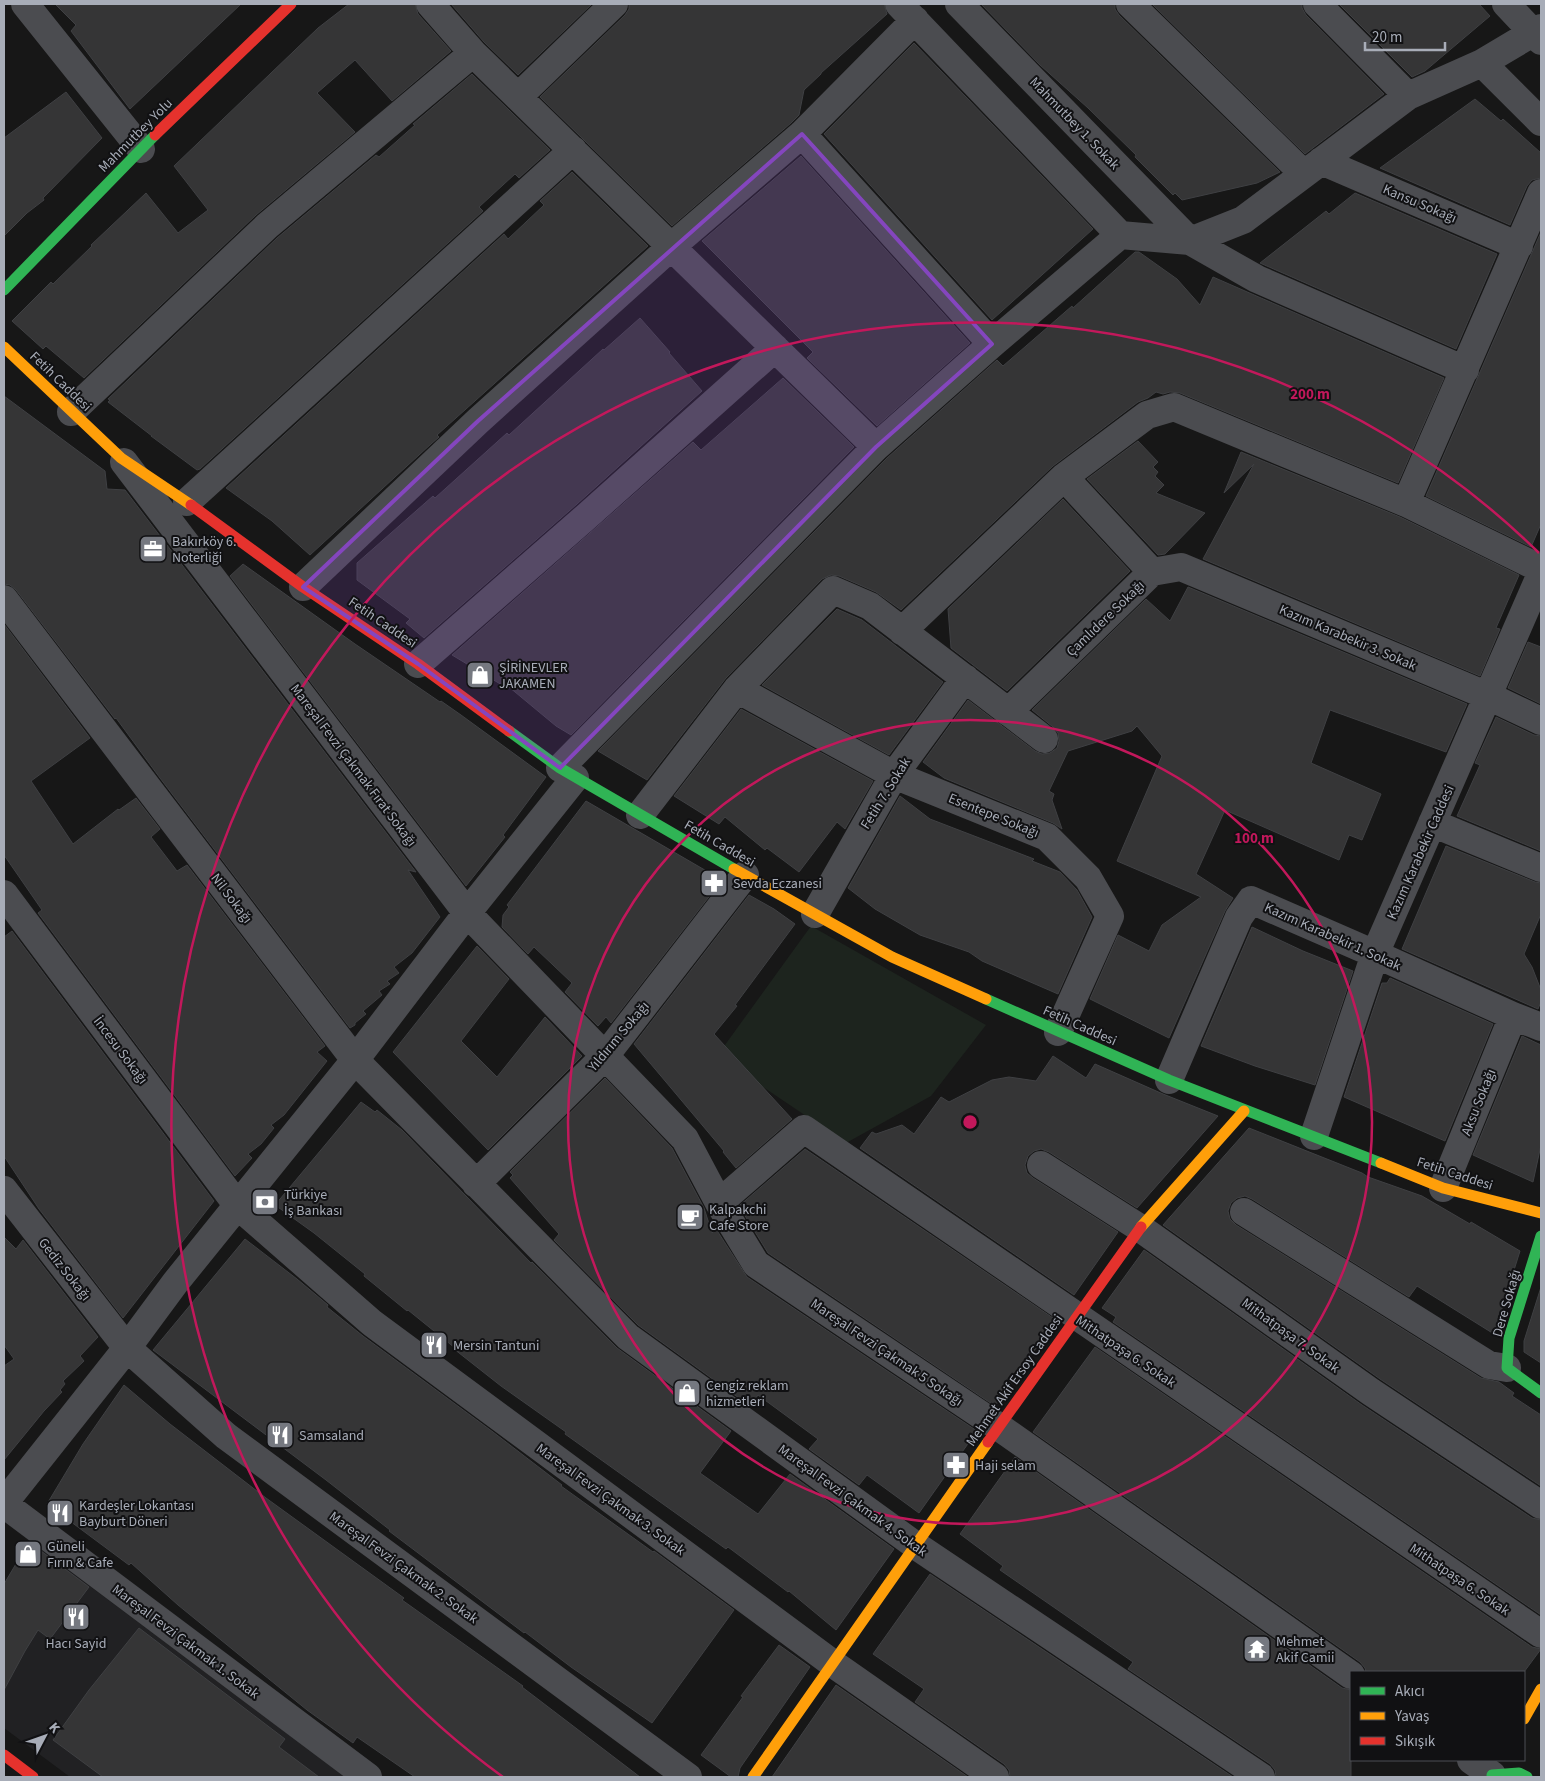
<svg xmlns="http://www.w3.org/2000/svg" width="1545" height="1781" viewBox="0 0 1545 1781" font-family="'Source Sans 3',sans-serif">
<style>
.built{fill:#212123}
.green{fill:#1d241e}
.building{fill:#353536;stroke:#3f4043}
.lines{fill:none;stroke-linecap:round;stroke-linejoin:round}
.street{stroke:#4b4c50;stroke-width:28}
.fast{stroke:#30b455;stroke-width:11}
.slow{stroke:#ff9f0a;stroke-width:11}
.jam{stroke:#e5322d;stroke-width:11}
.marked{fill:#8446be;fill-opacity:0.2;stroke:#8446be;stroke-width:4;stroke-linejoin:round}
.ring{fill:none;stroke:#c2185b;stroke-width:2.5}
.labels{text-anchor:middle;stroke-width:4;stroke-linejoin:round;paint-order:stroke}
.street-label{font-size:14px;fill:#a8adb8;stroke:#111113}
.poi-label{font-size:14px;fill:#a8adb8;stroke:#111113;text-anchor:start}
.centre{fill:#c2185b;stroke:#111113;stroke-width:2.5}
.ring-label{font-size:15px;text-anchor:middle;font-weight:bold;fill:#c2185b;stroke:#111113;stroke-width:4;stroke-linejoin:round;paint-order:stroke}
</style>
<rect width="100%" height="100%" fill="#171717"/>
<!-- built -->
<path class="built" d="M36 1546 346 1777H70L4 1728V1595Z"/>
<!-- green -->
<path class="green" d="M811 926 986 1025 931 1096 846 1143 717 1056Z"/>
<!-- building -->
<path class="building" d="M55 4H241L130 109 71 31 76 25Z
M349 4H415L418 14 451 51 392 101 355 60 317 93 355 132 256 215 84 378 46 346 43 349 12 321 51 282 53 284 92 246 91 245 146 193 178 233 208 210 174 166 318 28Z
M451 4H592L518 75 484 42Z
M629 4H884L887 14 821 73V74L804 90 799 115 791 123 672 226 540 97 625 15 629 9Z
M981 4H1115V9L1119 15 1280 172 1257 183 1182 200 1175 193 1173 195 1135 157 1136 155 1088 108 1040 65Z
M1152 4H1302V8L1306 15 1384 94 1305 154Z
M1339 4H1479L1490 16 1425 71 1412 77Z
M914 43 1093 229 992 320 824 134Z
M472 74 550 150 519 178 515 174 479 207 483 211 200 469 197 470 151 436H152L108 402 110 400 108 399 277 238 376 155 379 157 415 125 413 124Z
M66 92 102 138 43 198 44 200 27 213 4 236V138Z
M1475 99 1501 121 1503 119 1541 153V178L1532 180 1527 186 1510 225 1380 168Z
M801 156 970 343 877 426 807 358 813 352 702 241Z
M572 172 648 246 437 435 439 437 431 444 310 555 272 521 226 488 504 234 508 239 544 205 540 201Z
M1355 193 1497 254 1456 349 1260 263 1326 211 1329 214Z
M1541 232V524L1531 547 1426 496Z
M1135 252H1139L1177 279 1200 305 1213 277 1444 378 1398 483 1180 393 1170 392 1163 394 1156 392 1148 398 1138 402 1053 466 901 610 876 592 839 576 831 575 822 579 726 678 647 780 598 751 887 458 997 360 1003 366 1072 306 1073 308Z
M640 318 670 352 669 353 702 391 577 504 424 638 406 623 410 619 357 580V563L433 496 435 498 507 433 509 435 603 349 604 350Z
M783 378 854 447 571 735 556 726 509 687 507 688 452 655 693 442 701 450Z
M4 396 105 471 107 489 125 490 416 872 408 870 440 917 412 953 394 967 399 973 387 981 390 984 379 991 382 995 363 1011 366 1014 355 1023V1025L350 1028 160 778 116 718 115 719 16 590 10 585 4 584Z
M1138 441 1158 462 1153 467 1158 472 1155 476 1164 485 1156 493 1205 513 1165 554 1158 555 1087 479Z
M1241 452 1400 517 1519 575 1496 628 1500 629 1480 676 1203 559 1254 464 1224 493Z
M1063 499 1130 571 1007 691 951 648 948 609Z
M243 564 355 644 440 702 441 701 461 715 546 777 503 835 505 837 466 886 230 576Z
M1188 587 1467 704 1446 752 1330 710 1311 763 1381 794 1362 840 1349 835 1339 860 1225 810 1196 874 1233 898 1225 911 1169 1038 1090 999 1118 935 1149 951 1162 925 1201 897 1117 861 1162 756 1137 726 1132 731 1068 751 1049 791 1054 794 1052 800 1062 829 1053 823 944 778 923 762 968 700 1035 751 1042 754 1050 753 1057 748 1059 741 1058 733 1053 727 1032 710 1146 599 1170 621Z
M837 609 862 620 943 682 889 755 762 685Z
M4 624 90 738 31 781 73 844 118 809 119 810 136 798 160 829 151 837 177 871 187 865 325 1046 317 1052 327 1061 284 1115 271 1125 274 1128 261 1144 248 1154 252 1158 235 1176 38 913 42 910 4 855Z
M1528 642 1541 647V704L1508 688Z
M741 709 873 781 845 829 837 822 799 872 767 848 765 850 725 817 719 824 674 796Z
M1496 717 1534 735 1541 736V851L1457 816 1480 765 1475 763Z
M900 796 930 819 1034 859 1032 861 1060 872 1077 890 1092 917 1058 994 982 961 969 952 920 935 875 909 848 888Z
M586 801 722 880 611 1023 606 1017 598 1026 565 992 572 983 534 947 528 954 502 927 503 915 509 907 507 905Z
M1446 846 1535 882 1541 883V914L1524 954 1532 967 1541 990V1002L1538 1009 1402 949Z
M749 895 774 909 795 924 735 1005 737 1006 714 1034 792 1119 736 1168 723 1152 724 1151 634 1044Z
M1252 927 1303 951 1353 971 1315 1085 1255 1066 1201 1046Z
M12 931 214 1201 123 1318 39 1209 4 1156V937Z
M477 946 509 979 461 1041 497 1077 545 1017 582 1056 488 1150 393 1052Z
M1390 978 1493 1024 1445 1141 1344 1097 1382 983H1387Z
M1522 1036 1541 1045V1145L1533 1182 1473 1155Z
M1053 1056 1086 1078 1095 1064 1163 1094 1218 1116 1137 1208 1049 1152 1041 1149 1034 1151 1028 1156 1025 1165 1027 1173 1033 1178 1118 1232 1074 1295 860 1148 872 1132 876 1134 902 1125 914 1134 941 1097 949 1102 992 1080 1009 1077 1036 1081Z
M605 1078 672 1148 704 1208 712 1233 716 1229 747 1277 977 1431 919 1513 867 1475 859 1485 809 1449 818 1439 758 1395 750 1406 638 1325 554 1240 559 1234 510 1178 513 1175 510 1172Z
M361 1102 375 1112 377 1110 402 1130 531 1263 532 1262 617 1348 731 1431 700 1473 758 1514 790 1474 894 1549 836 1630 789 1591 788 1592 728 1547 726 1549 565 1434 566 1432 501 1386 454 1349 455 1348 408 1310 407 1311 364 1276 365 1274 314 1233 275 1205Z
M1249 1128 1362 1173 1368 1177 1422 1196 1470 1224 1471 1222 1520 1251 1494 1334 1417 1286 1409 1297 1252 1199 1245 1196 1237 1198 1231 1203 1228 1211 1230 1219 1236 1225 1481 1378 1499 1382 1514 1393 1512 1396 1541 1415V1486L1380 1379 1163 1225Z
M805 1149 1056 1320 995 1406 768 1253 739 1206Z
M4 1237 16 1249 23 1240 98 1337 80 1356 84 1361 63 1381 65 1384 60 1390 62 1392 44 1411 4 1460V1366L14 1359 4 1345Z
M245 1239 297 1279 328 1305 327 1307 363 1336 493 1432 562 1485 561 1486 653 1552 654 1551 734 1610 652 1723 571 1667 525 1632 524 1633 389 1531 390 1530 326 1480 153 1350Z
M1144 1250 1362 1405 1532 1518 1541 1520V1615L1113 1322 1116 1317 1102 1308Z
M1541 1287V1363L1524 1352V1341Z
M1095 1347 1532 1647 1541 1649 1524 1672H1366L1365 1668 1360 1662 1033 1432Z
M124 1385 170 1424 266 1498 404 1598 402 1600 523 1686 522 1687 640 1777H415L357 1737 353 1743 307 1710 178 1605 131 1563 129 1565 47 1504 83 1444Z
M1015 1457 1342 1688 1351 1690V1777H1276L1275 1770 1270 1764 1128 1669 1133 1662 1000 1570 1003 1566 960 1534Z
M29 1542 89 1587 50 1639 38 1630 25 1651 4 1690V1584Z
M930 1574 1233 1777H1010L1009 1770 1004 1764 915 1702 924 1689 873 1654Z
M139 1628 285 1739 279 1747 319 1777H103L53 1740 89 1690Z
M779 1645 810 1667 740 1768 738 1777H731L701 1755 743 1697 741 1696Z
M836 1685 846 1692 968 1777H772Z"/>
<g class="lines">
<!-- street -->
<path class="street" d="M25 4 141 149
M430 4 473 53 876 447
M899 4 1120 235 1190 241 1243 220 1408 96 1482 63 1541 28
M959 4 1190 241 1257 279 1465 370
M1130 4 1304 174
M1317 4 1408 96
M1506 4 1541 41
M1482 63 1541 122
M518 97 614 4
M802 134 992 344
M1321 161 1519 246
M71 412 267 226 473 53
M124 462 467 913 685 1139 719 1203 756 1264 999 1427 1351 1675
M187 502 573 150
M1406 503 1541 193
M1152 572 1181 567 1488 696 1541 721
M303 587 478 421 671 247 802 134 915 20
M4 599 355 1060 628 1337 915 1545 1261 1777
M902 631 1064 477 1147 415 1174 407 1406 503 1541 569
M418 664 587 516 775 348
M737 689 894 775 1047 837 1088 878 1110 916 1058 1032
M1008 712 1152 572 1064 477
M560 768 876 447 992 344 1120 235
M640 815 737 689 833 590 870 606 1044 739
M1432 823 1541 868
M4 894 238 1206 372 1323 832 1663 995 1777
M815 914 894 775 965 678
M1169 1080 1239 917 1251 900 1375 954 1513 1016 1541 1027
M1314 1136 1375 954 1541 574
M1041 1165 1140 1228 1371 1392 1541 1505
M476 1184 605 1056 745 875
M1443 1188 1513 1016
M4 1190 127 1348 226 1436 688 1777
M719 1203 804 1129 1541 1634
M1244 1212 1489 1365 1507 1368
M4 1503 127 1348 175 1283 355 1060 467 913 575 778
M4 1504 368 1777
M1471 1760 1492 1775"/>
<!-- fast -->
<path class="fast" d="M4 290 155 135
M509 731 560 768 734 869
M986 999 1169 1080 1381 1163
M1541 1236 1509 1338 1507 1368 1541 1393
M1492 1775 1519 1773 1527 1777"/>
<!-- slow -->
<path class="slow" d="M4 347 121 458 191 505
M734 869 892 957 986 999
M1381 1163 1443 1188 1541 1213
M1141 1227 1244 1111
M1524 1719 1541 1689
M753 1777 988 1442"/>
<!-- jam -->
<path class="jam" d="M155 135 291 4
M191 505 303 587 418 664 509 731
M988 1442 1141 1227
M4 1755 33 1777"/>
</g>
<!-- marked area -->
<path class="marked" d="M802 134 992 344 876 447 560 768 418 664 303 587 478 421Z"/>
<!-- distance rings -->
<g class="ring">
<circle cx="970" cy="1122" r="402"/>
<path d="M503 1777A804 804 0 1 1 1539 553"/>
</g>
<!-- icons -->
<defs>
<symbol id="office-square" viewBox="-11 -11 22 22"><rect x="-9" y="-9" width="18" height="18" rx="4" fill="#757880" stroke="#111113"/><path d="M-6-3h4V-5.5h4V-3h4V5H-6ZM-1-4.5V-3h2v-1.5ZM-6 0V1H6V0Z" fill="#fff"/></symbol>
<symbol id="shop-square" viewBox="-11 -11 22 22"><rect x="-9" y="-9" width="18" height="18" rx="4" fill="#757880" stroke="#111113"/><path d="M-5-2.5h2.3a2.7 3.5 0 0 1 5.4 0H5L5.5 6h-11ZM-1.5-2.5h3a1.5 2.3 0 0 0-3 0Z" fill="#fff"/></symbol>
<symbol id="pharmacy-square" viewBox="-11 -11 22 22"><rect x="-9" y="-9" width="18" height="18" rx="4" fill="#757880" stroke="#111113"/><path d="M-2-6h4v4h4v4h-4v4h-4v-4h-4v-4h4Z" fill="#fff"/></symbol>
<symbol id="bank-square" viewBox="-11 -11 22 22"><rect x="-9" y="-9" width="18" height="18" rx="4" fill="#757880" stroke="#111113"/><path d="M-6-4H6V4H-6ZM0-2.3a2.3 2.3 0 1 0 0 4.6a2.3 2.3 0 1 0 0-4.6Z" fill="#fff"/></symbol>
<symbol id="cafe-square" viewBox="-11 -11 22 22"><rect x="-9" y="-9" width="18" height="18" rx="4" fill="#757880" stroke="#111113"/><path d="M-5.5-4.5H6V0H3Q3 3.5 0 3.5H-2.5Q-5.5 3.5-5.5 0ZM3-3.2v2h1.7v-2ZM-6 4.5H4V6H-6Z" fill="#fff"/></symbol>
<symbol id="restaurant-square" viewBox="-11 -11 22 22"><rect x="-9" y="-9" width="18" height="18" rx="4" fill="#757880" stroke="#111113"/><path d="M-5-6h1v4h1v-4h1v4h1v-4h1v5L-1.5 .5V6h-2V.5L-5-1ZM5-6V6H3V1.5H1.5Q1.5-4 5-6Z" fill="#fff"/></symbol>
<symbol id="temple-square" viewBox="-11 -11 22 22"><rect x="-9" y="-9" width="18" height="18" rx="4" fill="#757880" stroke="#111113"/><path d="M0-6L5-2H3V0L6.5 2.5H4V6H1.5V3h-3V6H-4V2.5H-6.5L-3 0V-2H-5Z" fill="#fff"/></symbol>
</defs>
<g fill-rule="evenodd">
<use href="#office-square" x="137" y="533" width="32" height="32"/>
<use href="#shop-square" x="464" y="659" width="32" height="32"/>
<use href="#pharmacy-square" x="698" y="867" width="32" height="32"/>
<use href="#bank-square" x="249" y="1186" width="32" height="32"/>
<use href="#cafe-square" x="674" y="1201" width="32" height="32"/>
<use href="#restaurant-square" x="418" y="1329" width="32" height="32"/>
<use href="#shop-square" x="671" y="1377" width="32" height="32"/>
<use href="#restaurant-square" x="264" y="1419" width="32" height="32"/>
<use href="#pharmacy-square" x="940" y="1449" width="32" height="32"/>
<use href="#restaurant-square" x="44" y="1497" width="32" height="32"/>
<use href="#shop-square" x="12" y="1538" width="32" height="32"/>
<use href="#restaurant-square" x="60" y="1601" width="32" height="32"/>
<use href="#temple-square" x="1241" y="1633" width="32" height="32"/>
</g>
<g class="labels">
<!-- street labels -->
<g class="street-label">
<text transform="translate(1075 123) rotate(46)" y="5">Mahmutbey 1. Sokak</text>
<text transform="translate(135 135) rotate(-45)" y="5">Mahmutbey Yolu</text>
<text transform="translate(1420 203) rotate(23)" y="5">Kansu Sokağı</text>
<text transform="translate(61 381) rotate(44)" y="5">Fetih Caddesi</text>
<text transform="translate(1105 618) rotate(-44)" y="5">Çamlıdere Sokağı</text>
<text transform="translate(383 622) rotate(34)" y="5">Fetih Caddesi</text>
<text transform="translate(1348 637) rotate(23)" y="5">Kazım Karabekir 3. Sokak</text>
<text transform="translate(354 765) rotate(53)" y="5">Mareşal Fevzi Çakmak Fırat Sokağı</text>
<text transform="translate(885 793) rotate(-58)" y="5">Fetih 7. Sokak</text>
<text transform="translate(994 815) rotate(22)" y="5">Esentepe Sokağı</text>
<text transform="translate(720 843) rotate(30)" y="5">Fetih Caddesi</text>
<text transform="translate(1420 852) rotate(-66)" y="5">Kazım Karabekir Caddesi</text>
<text transform="translate(232 898) rotate(53)" y="5">Nil Sokağı</text>
<text transform="translate(1333 936) rotate(24)" y="5">Kazım Karabekir 1. Sokak</text>
<text transform="translate(1080 1025) rotate(24)" y="5">Fetih Caddesi</text>
<text transform="translate(618 1036) rotate(-50)" y="5">Yıldırım Sokağı</text>
<text transform="translate(121 1050) rotate(53)" y="5">İncesu Sokağı</text>
<text transform="translate(1478 1102) rotate(-68)" y="5">Aksu Sokağı</text>
<text transform="translate(1455 1173) rotate(18)" y="5">Fetih Caddesi</text>
<text transform="translate(65 1269) rotate(52)" y="5">Gediz Sokağı</text>
<text transform="translate(1506 1303) rotate(-74)" y="5">Dere Sokağı</text>
<text transform="translate(1291 1335) rotate(36)" y="5">Mithatpaşa 7. Sokak</text>
<text transform="translate(1126 1351) rotate(34)" y="5">Mithatpaşa 6. Sokak</text>
<text transform="translate(887 1352) rotate(34)" y="5">Mareşal Fevzi Çakmak 5 Sokağı</text>
<text transform="translate(1014 1380) rotate(-55)" y="5">Mehmet Akif Ersoy Caddesi</text>
<text transform="translate(611 1499) rotate(36)" y="5">Mareşal Fevzi Çakmak 3. Sokak</text>
<text transform="translate(853 1500) rotate(36)" y="5">Mareşal Fevzi Çakmak 4. Sokak</text>
<text transform="translate(404 1567) rotate(36)" y="5">Mareşal Fevzi Çakmak 2. Sokak</text>
<text transform="translate(1460 1579) rotate(34)" y="5">Mithatpaşa 6. Sokak</text>
<text transform="translate(186 1641) rotate(37)" y="5">Mareşal Fevzi Çakmak 1. Sokak</text>
</g>
<!-- poi labels -->
<g class="poi-label">
<text x="172" y="546">Bakırköy 6.<tspan x="172" dy="16">Noterliği</tspan></text>
<text x="499" y="672">ŞİRİNEVLER<tspan x="499" dy="16">JAKAMEN</tspan></text>
<text x="733" y="888">Sevda Eczanesi</text>
<text x="284" y="1199">Türkiye<tspan x="284" dy="16">İş Bankası</tspan></text>
<text x="709" y="1214">Kalpakchi<tspan x="709" dy="16">Cafe Store</tspan></text>
<text x="453" y="1350">Mersin Tantuni</text>
<text x="706" y="1390">Cengiz reklam<tspan x="706" dy="16">hizmetleri</tspan></text>
<text x="299" y="1440">Samsaland</text>
<text x="975" y="1470">Haji selam</text>
<text x="79" y="1510">Kardeşler Lokantası<tspan x="79" dy="16">Bayburt Döneri</tspan></text>
<text x="47" y="1551">Güneli<tspan x="47" dy="16">Fırın &amp; Cafe</tspan></text>
<text x="1276" y="1646">Mehmet<tspan x="1276" dy="16">Akif Camii</tspan></text>
<text x="76" y="1648" text-anchor="middle">Hacı Sayid</text>
</g>
</g>
<circle cx="970" cy="1122" r="8" class="centre"/>
<g class="ring-label">
<text x="1310" y="399">200 m</text>
<text x="1254" y="843">100 m</text>
</g>
<!-- border -->
<rect width="1545" height="1781" fill="none" stroke="#a8adb8" stroke-width="10"/>
<!-- legend -->
<rect x="1350" y="1671" width="175" height="90" fill="#111113" stroke="#4d4f55"/>
<rect x="1360" y="1687" width="25" height="8" fill="#30b455" stroke="#4d4f55"/>
<text x="1395" y="1696" font-size="15" fill="#a8adb8">Akıcı</text>
<rect x="1360" y="1712" width="25" height="8" fill="#ff9f0a" stroke="#4d4f55"/>
<text x="1395" y="1721" font-size="15" fill="#a8adb8">Yavaş</text>
<rect x="1360" y="1737" width="25" height="8" fill="#e5322d" stroke="#4d4f55"/>
<text x="1395" y="1746" font-size="15" fill="#a8adb8">Sıkışık</text>
<!-- north arrow -->
<g transform="translate(45 1736) rotate(49)" stroke="#111113" stroke-width="4" paint-order="stroke">
<path d="M0-4L9 19L0 12L-9 19Z" fill="#a8adb8"/>
<text y="-8" font-size="14" font-weight="bold" text-anchor="middle" fill="#a8adb8">K</text>
</g>
<!-- scale -->
<path d="M1365 42v8h80v-8" fill="none" stroke="#a8adb8" stroke-width="2.5"/>
<text x="1372" y="42" font-size="15" fill="#a8adb8" stroke="#111113" stroke-width="4" paint-order="stroke">20 m</text>
</svg>
